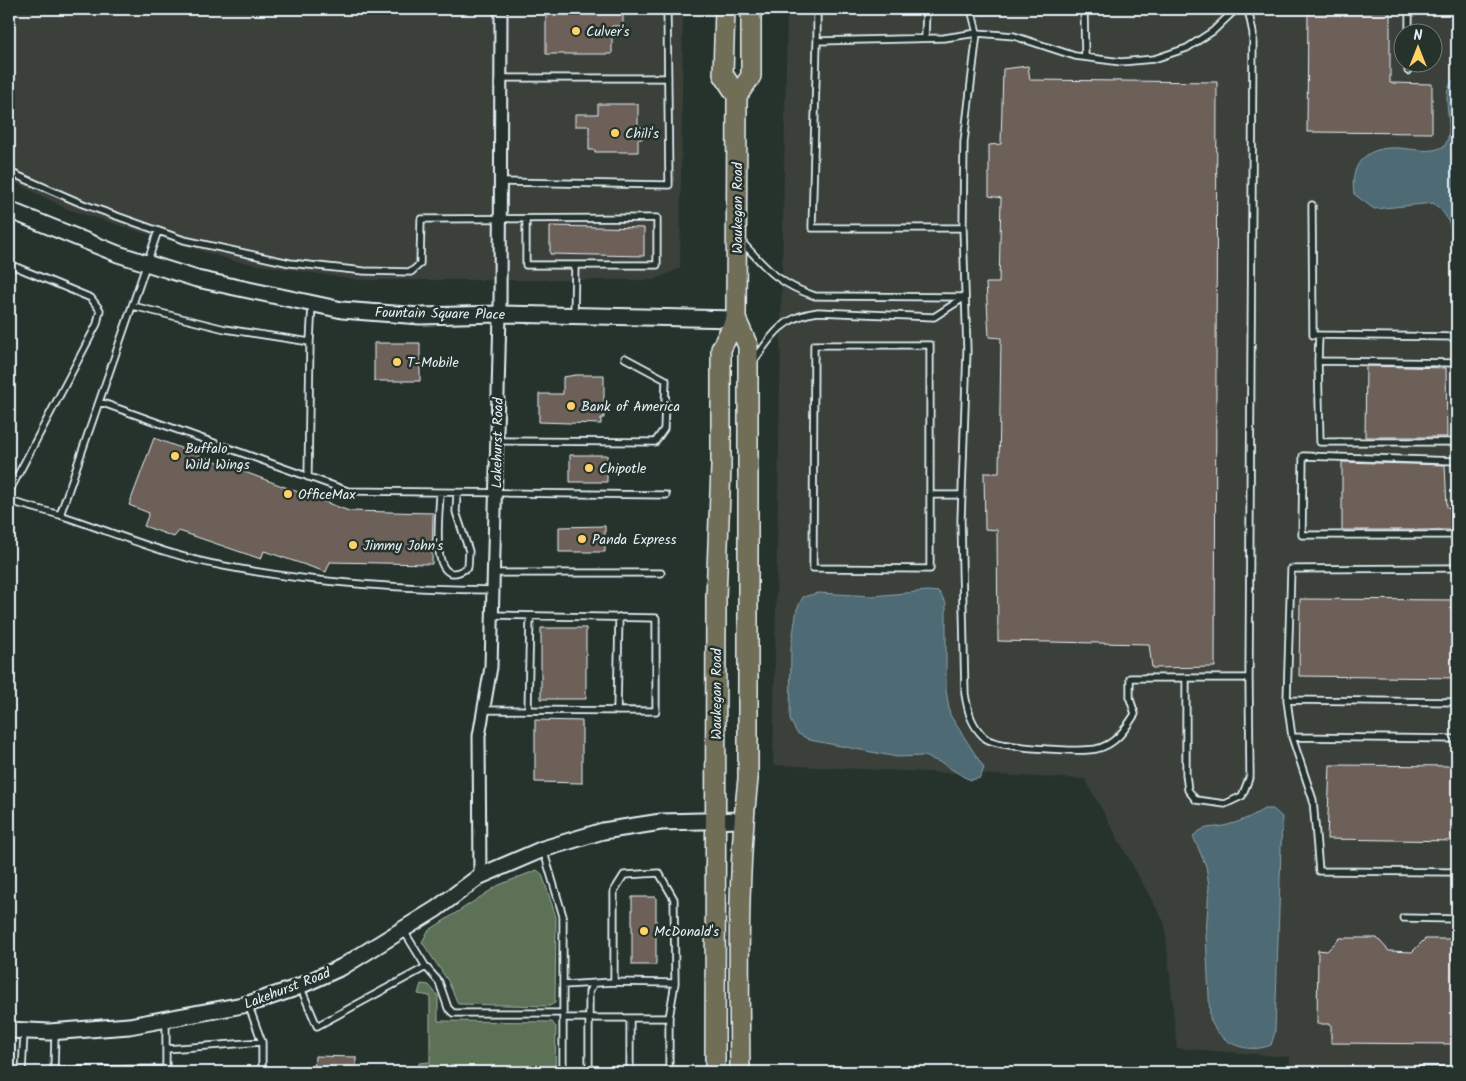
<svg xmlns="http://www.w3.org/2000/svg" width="1466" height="1081" viewBox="0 0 1466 1081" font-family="Kalam,sans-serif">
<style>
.built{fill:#3b403a;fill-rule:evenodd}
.green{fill:#5b7156;stroke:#a2b1a7}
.water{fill:#4e6b74;stroke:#8ca1a9}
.building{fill:#6c6058;stroke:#e8f1f8}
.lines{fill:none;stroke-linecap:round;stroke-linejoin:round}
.service-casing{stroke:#e8f1f8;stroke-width:9}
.minor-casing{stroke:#e8f1f8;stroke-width:15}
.tertiary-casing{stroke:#e8f1f8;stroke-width:19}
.primary-casing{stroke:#e8f1f8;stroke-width:22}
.service{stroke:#26332d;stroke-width:5.5}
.minor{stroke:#26332d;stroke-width:11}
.tertiary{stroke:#26332d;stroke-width:15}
.primary{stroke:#716e59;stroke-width:19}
.poi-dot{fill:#ffd166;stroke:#26332d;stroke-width:2}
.labels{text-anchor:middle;stroke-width:5;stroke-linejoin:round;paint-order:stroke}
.poi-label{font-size:14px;fill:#e8f1f8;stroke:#26332d;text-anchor:start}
.street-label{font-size:14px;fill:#e8f1f8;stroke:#26332d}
</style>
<rect width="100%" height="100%" fill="#26332d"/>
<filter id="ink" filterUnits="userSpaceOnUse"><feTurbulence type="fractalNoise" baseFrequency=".02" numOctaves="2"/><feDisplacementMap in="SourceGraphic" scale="10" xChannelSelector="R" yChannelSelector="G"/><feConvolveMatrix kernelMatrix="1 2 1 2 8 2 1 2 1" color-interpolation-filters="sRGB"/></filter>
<g filter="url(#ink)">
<!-- built -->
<path class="built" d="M9 9H683L680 268 654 280H359L234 261 67 209 9 179Z
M787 9H1457V1072H1290V1057L1177 1048 1165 924 1085 779 773 765ZM1404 32H1434V62H1404Z"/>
<!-- green -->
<path class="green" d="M537 870 542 874 556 917 555 1003 549 1006 458 1004 448 981 422 942 428 931 499 885Z
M421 984 429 985 438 996V1021L552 1022 556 1027 555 1072H429V1067H419V1063L430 1062V996L418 994Z"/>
<!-- water -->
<path class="water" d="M1457 77V259C1443 241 1463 226 1433 203L1374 209 1354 194C1349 162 1368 146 1399 148 1416 149 1430 154 1445 146 1447 141 1449 136 1449 130 1450 112 1440 88 1457 77Z
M928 591 939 592 946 603V690L950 715 984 768 980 778 971 780 964 777 942 763 924 756 897 757 810 740 797 733 790 720 791 647 797 609 803 597 818 593 872 596Z
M1264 809H1273L1282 817 1275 1032 1271 1045C1247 1055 1218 1043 1210 1018L1206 935 1209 886 1206 866 1193 836C1206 825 1207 829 1223 826 1238 823 1251 817 1264 809Z"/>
<!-- building -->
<path class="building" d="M1308 9 1390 10V83L1432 84V133L1307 132Z
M546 12H623V26H612V54H546Z
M1028 66 1030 80 1217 82 1215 667 1152 668 1149 644 998 641 997 530 985 529 984 473H999L1001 338 989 337 986 283H999L1001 198 989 196V145L1001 144 1003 69Z
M598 104H638V127H642V139H638V152H595V150H589V126H575V114H598Z
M550 226 644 228V256L550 254Z
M374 343H420V381H374Z
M1366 366 1446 368 1447 437H1365Z
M576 375H604V418H601V424L539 422V394H563V377Z
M154 438 349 511 433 513 432 564 330 562 326 572 264 551 261 559 179 531 174 537 144 526 149 513 129 505Z
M570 455H607V482H570Z
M1342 462 1445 465 1447 507 1455 509V530H1342Z
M605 526V552H559V527Z
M1300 599 1457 600V678L1299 676Z
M541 628H586V699H541Z
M535 720 582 721V783L535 782Z
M1330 765 1457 766V841L1327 839Z
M632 897H656V965H632Z
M1340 938H1377L1389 951 1412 952 1425 939H1457V1044L1331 1043V1024H1317L1318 950 1327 951Z
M315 1056 356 1057V1072H314Z"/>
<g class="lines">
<defs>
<path id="service" d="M817 9V41
M971 9 977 33 1014 36 1075 56 1121 62 1154 59 1187 48 1213 31 1236 9
M1084 9 1085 57
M1409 32V9
M925 38 926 9
M1408 71 1409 62
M500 78H668
M9 172 83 204 184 240 290 263 364 271 411 272 420 264 421 219 657 218V265H526V219
M500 182 669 185 667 9
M1312 205 1313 335 1457 337
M9 226 15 213
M963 228H812L817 41 944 38 977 33 964 142 963 228 967 350 961 520 965 694C968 712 971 725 985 738 997 748 1079 752 1096 749 1115 745 1125 730 1135 714L1130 699V678H1249L1253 33 1248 9
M158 231 60 515C115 533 167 556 224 566 312 583 403 589 493 590
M741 241C766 268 778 284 815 296L965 297 934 317 818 312C784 316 772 334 754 361
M9 264 91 298 100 310 97 324 9 492
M133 306 225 329 310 342 308 477
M574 315 575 265
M310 342 312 304
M814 345H930V569L813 568Z
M1318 361 1319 335
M1457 363 1318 361 1320 442H1457
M100 402 348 491 666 495
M497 441 655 442 664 429 666 380 625 358
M1457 461 1303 456 1302 535H1457
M440 493C440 512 427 596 468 567L469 551 456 512 457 493
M930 495H962
M9 501 60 515
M1457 568 1291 569 1287 700 1457 702
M493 573H661
M1186 678V774L1188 790 1196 800 1225 804 1242 796 1250 776 1249 678
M1287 700 1292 737
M485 710 656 711V618L493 615
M528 710 530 616
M617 711 619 617
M1457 739 1292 737 1313 800 1319 871 1457 872
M543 849 563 916V1072
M1403 918 1457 919
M426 967 439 982 448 1008 453 1013H563
M614 982V891L624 875 659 873 674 899 675 983 669 1018
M563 985 614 982 675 983
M300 986 317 1026 426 967 404 931
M248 1004 262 1042V1072
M563 1018H630V1072
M630 1018H669V1072
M166 1021V1072
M166 1049 262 1042
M55 1070 166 1069
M1402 1070H1457
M22 1072 24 1033
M54 1072 55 1034
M589 1072V992L593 984"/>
<path id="minor" d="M480 876 479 736 491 667 500 314 501 9"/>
<path id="tertiary" d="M9 210 118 254 197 279 342 310 420 316 500 314 736 319
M9 1030 49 1032 129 1026 248 1004 293 989 342 967 436 909 480 876 543 849 603 831 661 822 743 820"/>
<path id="primary" d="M725 9 723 74 737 96
M715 1072 716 597 721 467V349L736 319
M740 1072C739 975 737 876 748 779V346L736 319 737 96 751 76V9"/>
</defs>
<!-- service casing -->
<use href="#service" class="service-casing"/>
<!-- minor casing -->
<use href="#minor" class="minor-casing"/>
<!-- tertiary casing -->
<use href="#tertiary" class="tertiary-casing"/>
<!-- primary casing -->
<use href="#primary" class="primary-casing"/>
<!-- service -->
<use href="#service" class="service"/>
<!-- minor -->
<use href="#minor" class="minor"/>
<!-- tertiary -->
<use href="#tertiary" class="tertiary"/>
<!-- primary -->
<use href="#primary" class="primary"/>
</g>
</g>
<!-- markers -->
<g class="poi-dot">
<circle cx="576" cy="31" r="5"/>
<circle cx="615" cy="133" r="5"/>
<circle cx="397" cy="362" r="5"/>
<circle cx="571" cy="406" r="5"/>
<circle cx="175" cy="456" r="5"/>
<circle cx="589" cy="468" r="5"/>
<circle cx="288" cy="494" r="5"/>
<circle cx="582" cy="539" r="5"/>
<circle cx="353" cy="545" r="5"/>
<circle cx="644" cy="931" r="5"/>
</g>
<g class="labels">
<!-- poi labels -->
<g class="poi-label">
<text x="586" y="36">Culver's</text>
<text x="625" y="138">Chili's</text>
<text x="407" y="367">T-Mobile</text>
<text x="581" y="411">Bank of America</text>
<text x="185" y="453">Buffalo<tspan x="185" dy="16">Wild Wings</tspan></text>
<text x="599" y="473">Chipotle</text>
<text x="298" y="499">OfficeMax</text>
<text x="592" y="544">Panda Express</text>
<text x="363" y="550">Jimmy John's</text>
<text x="654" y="936">McDonald's</text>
</g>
<!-- street labels -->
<g class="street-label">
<text transform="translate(737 208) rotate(-90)" y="5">Waukegan Road</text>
<text transform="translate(440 313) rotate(1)" y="5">Fountain Square Place</text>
<text transform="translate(497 443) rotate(-89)" y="5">Lakehurst Road</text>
<text transform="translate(716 694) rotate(-90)" y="5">Waukegan Road</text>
<text transform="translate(287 988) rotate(-21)" y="5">Lakehurst Road</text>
</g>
</g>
<!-- margin -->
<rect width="1466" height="1081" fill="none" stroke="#26332d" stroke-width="30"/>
<rect x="15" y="15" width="1436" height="1051" fill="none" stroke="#e8f1f8" stroke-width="2" filter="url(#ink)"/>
<!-- north arrow -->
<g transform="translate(1418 48)"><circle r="24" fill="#26332d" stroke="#747f7e"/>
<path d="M0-4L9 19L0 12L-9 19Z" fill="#ffd166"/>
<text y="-8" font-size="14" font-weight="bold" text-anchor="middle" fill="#e8f1f8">N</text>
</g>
</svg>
